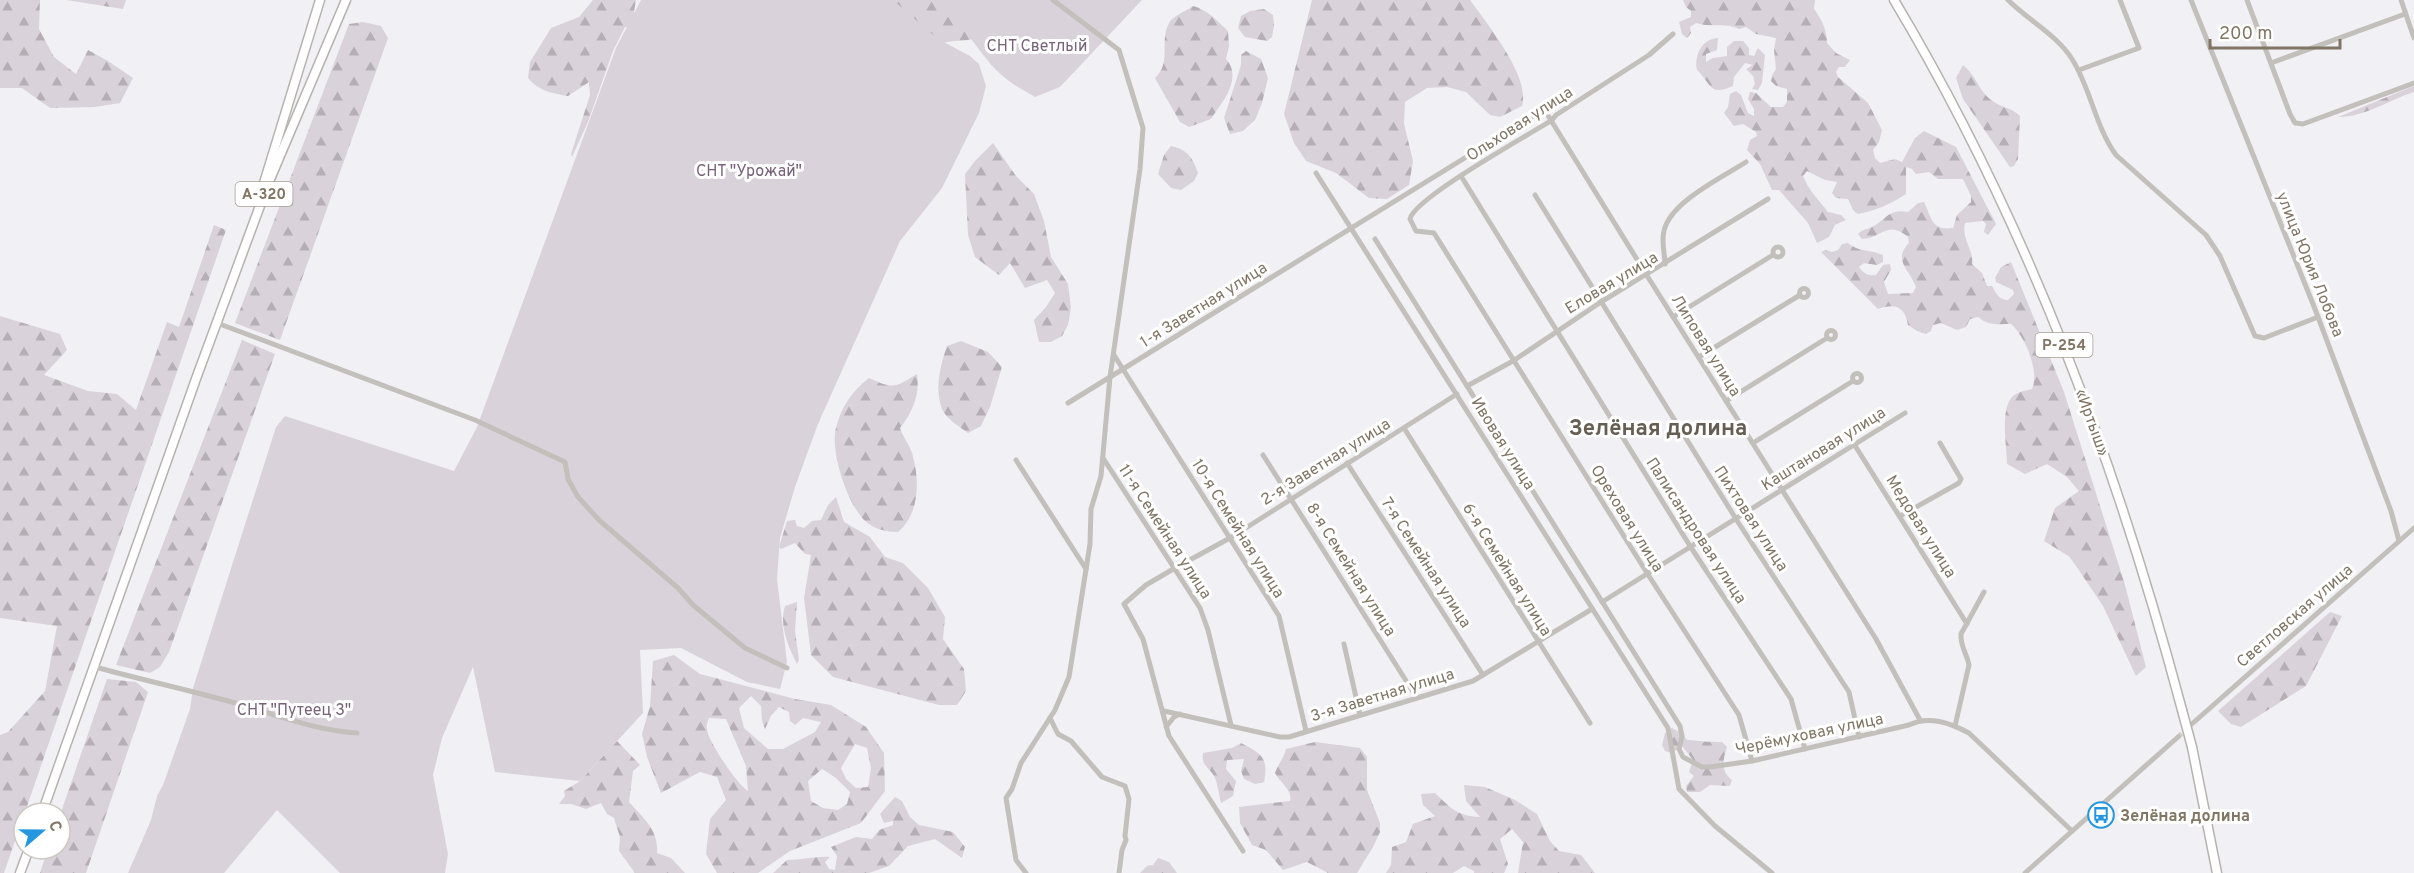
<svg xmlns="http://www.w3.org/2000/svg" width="2414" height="873" viewBox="0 0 2414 873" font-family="Overpass,sans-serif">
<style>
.forest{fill:url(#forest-firs);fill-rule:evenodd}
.green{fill:#d9d2db}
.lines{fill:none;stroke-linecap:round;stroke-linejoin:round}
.minor-tunnel{stroke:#cfcbc9;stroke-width:5;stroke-dasharray:5 2.5;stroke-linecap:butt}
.highway-casing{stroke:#b6b2ae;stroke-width:11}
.minor{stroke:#c3bfba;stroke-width:5}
.highway{stroke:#fff;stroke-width:8}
.highway-bridge-casing{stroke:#b6b2ae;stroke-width:11;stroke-linecap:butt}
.highway-bridge{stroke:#fff;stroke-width:8}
.labels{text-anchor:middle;stroke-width:6;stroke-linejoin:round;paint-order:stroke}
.shield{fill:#fff;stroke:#a79e92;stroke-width:1.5}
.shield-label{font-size:15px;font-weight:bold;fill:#817564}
.park-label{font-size:16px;fill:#776278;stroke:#fff}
.street-label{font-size:16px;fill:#817564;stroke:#fff}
.poi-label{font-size:16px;font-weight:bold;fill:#817564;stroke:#fff;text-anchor:start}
.district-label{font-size:22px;font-weight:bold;fill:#665e52;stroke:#fff}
</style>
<defs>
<pattern id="forest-firs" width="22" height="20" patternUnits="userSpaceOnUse" patternTransform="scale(1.5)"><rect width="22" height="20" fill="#d9d2db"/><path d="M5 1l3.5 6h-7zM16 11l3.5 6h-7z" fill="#b5afb5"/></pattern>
</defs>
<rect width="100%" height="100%" fill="#f1f0f4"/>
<g class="forest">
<path d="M0,0h40l-1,29 15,28 22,17 12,-24 20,11 25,17 -13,25 -25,4 -45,1 -28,-20h-22z"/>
<path d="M66,0h60l-3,9z"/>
<path d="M593,0h43l-2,12 5,7 -4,10 -10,-2 -12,24 -25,71 -16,35 -1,-3 19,-59 -1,-13 -21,14c-17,-3 -29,-5 -40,-18l2,-16 21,-34 28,-11z"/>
<path d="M885,0h70l22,38c-13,4 -26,1 -40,7z"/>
<path d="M1312,0h158c17,24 61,77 52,106l-22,11 -10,-2 -24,-23 -19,-5 -20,1 -22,14 -1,22 9,37 -4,24 -22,14 -18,-1 -33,-25 -30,-12 -12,-18 -10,-29z"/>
<path d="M1683,0h132l-1,9c8,11 13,21 13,34l9,10 14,7 -5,7h-6l-3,5 2,5 30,26 14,27 -3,12 -6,8 2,8 5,5 15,-4 7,3 13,-24 9,-7 32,16 40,77 -8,11 -4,-3 2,-8 -3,-3 -18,2c-4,16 9,26 7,41l10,9 5,13h5c4,7 7,14 16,14l6,-6 -1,-4 -17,-8 -1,-4 6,-11 10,-5 53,130 61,193 21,82 -10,9 -33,-70 -33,-49 -26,-16 11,-33 24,-17 -12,-14 -20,-13 -22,10 -18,-10c0,-18 -8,-57 7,-69 5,-3 13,-5 18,-6 8,-17 -7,-53 -21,-65 -13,0 -23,2 -33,-7l-8,2 -4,8 -9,3 -16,-7 -8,2 -2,6 -5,3 -9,-3 -9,-6c-3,-19 -13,-22 -30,-16l-57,-57 5,-2 6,2 6,-2 4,-6 6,-1c12,10 22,6 35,12v7l-6,3 -13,-2 -5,4c5,7 9,9 17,8l7,-10 7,-1 1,6 -7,12 4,12 25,-1 3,-6c-6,-17 -24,-27 -7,-44l-1,-6c-21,-18 -27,2 -46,2l-4,-5c6,-6 13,-5 19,-10 12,-9 15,-15 31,-12l10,-9 6,-1c8,16 7,29 29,26l4,-13 14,-13v-6l-8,-17h-25l-9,-7 -13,2 -4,-5 -6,-2v27c-17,11 -29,16 -48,20l-5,-4 -5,-11 -12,-1 -4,-5 5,-11 -12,-2 -18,-9 -4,5c6,15 16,24 25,36l13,3 5,5 -11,5 -6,12 -12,6 -9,-20 -29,-33h-7l-12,-26 -13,-14 3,-10 7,-4 -1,-4 -13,-8 -9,2 -10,-13 4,-6 2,-13 6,-3 5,4 7,18 6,3v-7l-6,-10 2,-7 6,1 15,14h12l4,-5v-13l-11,-3 -5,-5 1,-6 4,-6 -2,-19 2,-12 -20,-4 -10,-7 -7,2c-15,-7 -28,-1 -43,-6l-6,4 1,6 -4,5 -5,-4 -3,-12 12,-5v-6l-5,-4z"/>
<path d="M1193,6c15,4 24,15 35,25l1,15 -3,13c17,19 -3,42 -15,60l-22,8 -9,-5 -25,-44c17,-15 4,-37 14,-55 4,-7 17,-12 24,-17z"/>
<path d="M1264,9l9,6 1,11 -2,11 -5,4 -22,-4 -7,-9 3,-12 9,-5z"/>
<path d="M363,22l18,4 7,12 -108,302 -45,-17 114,-299z"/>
<path d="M1718,38l-1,12 -11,4v8l7,-4 14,-2v-9l7,-6h9l6,7v7l5,1 4,-8 7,7 -3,28 -4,7 -6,-1 3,-5 -2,-8 -7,-7 7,-4 -8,-2 -11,14 -1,9c-24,11 -22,-3 -36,-16 -3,-15 5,-31 21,-32z"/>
<path d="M1246,51l15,8 7,19 -6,25 -7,17 -12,11 -13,3 -6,-16 17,-53v-10z"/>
<path d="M1963,65c13,10 15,25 28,35 10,8 20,7 29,16l-2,43 -4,7 -4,1 -47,-68 -7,-21z"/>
<path d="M2414,86v6c-25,8 -49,25 -76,25z"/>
<path d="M993,143l23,33 18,18 10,27 7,36 17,27 3,24 -3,17 -6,11 -11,6h-12l-5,-22 12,-13 9,-14 -8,-13 -22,8 -15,-25 -11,12 -24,-18 -7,-22 -3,-61 10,-13z"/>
<path d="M1171,146c17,4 21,11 27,27l-4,8 -13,9 -10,-2 -13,-14 6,-19z"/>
<path d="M214,225l12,5 -222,643h-4v-138l8,-3 37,-41 12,-65 -57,-8v-302l60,18 7,16 -23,25 44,16 29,3 19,16 31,-88 12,5z"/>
<path d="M242,340l33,14 -106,298 -9,15 -10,6 -34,-8z"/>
<path d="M961,341l27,11 14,15 -12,40 -9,19 -13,7c-8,-6 -20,-13 -25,-22 -9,-20 -3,-45 4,-65z"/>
<path d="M917,374c3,21 -4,37 -17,54 3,9 9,16 12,25 8,27 8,60 -14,79 -12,0 -25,-3 -34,-12 -17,-18 -34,-68 -28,-92 5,-21 16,-37 33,-50 26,12 26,9 48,-4z"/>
<path d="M836,497l8,25 26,15 15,20 18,6 25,25 17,29 -2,22 21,30 2,22 -9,14h-18l-106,-28 -22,-22 -7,-57 7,-43 -6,-1 -10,-11 -14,6 -2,-2 8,-26 8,-1 2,6 7,2 8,-7 9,-1 7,-15z"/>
<path d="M797,602l-2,29 4,29 -2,4c-9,-18 -18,-39 -12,-58z"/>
<path d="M2330,612l12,4 -36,70 -65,41 -10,-3 -13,-13z"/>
<path d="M674,655l26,19 95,25 36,6 35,22 18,26 1,38 -24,32 -71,28 -32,22h-41l-11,-19 4,-35 16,-19 -9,-23 -17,-5 -39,21 -14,-36 -5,-23 8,-28 3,-45zM751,696l10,10 1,15 3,8 6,-13 8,-9 10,5 1,9 5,4 8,-7 18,4 -6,10 -32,17h-15l-24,-21 -5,-20zM709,718l17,1 20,47 2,25c-11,-7 -34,-42 -39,-55 -3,-6 -3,-12 0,-18zM855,744l12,4 4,20 -3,19 -12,1 -10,-9 -5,-11zM822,769l14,9 14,14 -3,12 -9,6 -15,-2 -12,-7 -3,-20z"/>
<path d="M107,679l29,3 12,10 -62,181h-46l8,-24h12v-34z"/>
<path d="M1672,728l11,6 4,6c12,1 22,2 35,2l5,5c-4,12 -7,24 5,33l-2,6 -20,-1 -10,7h-13l-1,-6 8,-10 -5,-4 4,-12 -11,-14 -10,7 -7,-2 -3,-6 3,-12z"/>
<path d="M617,741l23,24 -7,6 -4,31c14,16 30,28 28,51l14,5 14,15h-50l-16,-22 1,-14 -6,-19 -7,-4 -6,-11 -15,6 -15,-5h-12l6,-8 -1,-5 16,-10z"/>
<path d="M1315,742l45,6 7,9v33l13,33v9l-7,15 -16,26h-29l-21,-11 -24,8 -17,-20 -14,-5 -12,-22 -1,-16 51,-6c3,-11 -10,-18 -15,-28 3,-9 9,-15 11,-24z"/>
<path d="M1241,743c20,10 28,15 23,39l-9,2 -11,-5 -3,-8 3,-12 -17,1 -1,9 10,12 -3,15 -12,7c-2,-8 -3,-17 -6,-25 -5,-11 -14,-11 -12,-25l29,-5z"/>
<path d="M1464,785l21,2 30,13 22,14 13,27 9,10 22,4 14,18h-77l5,-31 -11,-13 -12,10 8,25 -4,9h-30v-2l-10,-5 -11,7h-67l5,-8 1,-18 14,-5 7,-18 22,-8 -12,-11 -2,-11 14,-1c16,15 22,23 45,24l-14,-16z"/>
<path d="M895,797l7,4 8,16 9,8 34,7 12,15 -3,11 -27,-19 -27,7 -19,20 -20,7h-96l14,-13c15,0 29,-4 43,-3l-5,5 4,7 6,1 2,-14 -6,-9 25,-10 16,2 7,-9 14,-5v-4l-9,2 -4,-9z"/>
<path d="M1158,858l11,4 8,11h-37l7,-7 6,-1z"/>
</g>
<g class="green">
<path d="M641,0h252l45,39 32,17 9,8 7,22 -7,27 -37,75 -42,53 -82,183 -23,63 -15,51 -3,41 10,83 -7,27 -33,-7 -66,-34 -41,2 3,63 -63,68 -85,-9 -22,-105 -31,71 -9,37 15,79 -3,19h-105l-63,-63 -53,63h-96l23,-53 6,-24 6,-11 27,-76 3,-21 83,-261 9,-11 169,55 23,-44 139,-379z"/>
<path d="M943,0h199l-82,87 -25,10c-10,-6 -22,-12 -31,-20 -23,-19 -41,-53 -61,-77z"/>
</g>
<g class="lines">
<path class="minor-tunnel" d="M2178,737l15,-14"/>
<g class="highway-casing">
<g id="highway">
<path d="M1894,0c133,222 222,462 288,710"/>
<path d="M264,183l56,-183"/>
<path d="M2192,747l25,126"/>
<path d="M42,813l155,-437 71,-192 78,-184"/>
<path d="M20,873l9,-24"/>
</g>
</g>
<g class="minor">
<path d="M2008,0c20,20 49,35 64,59 19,30 23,67 44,96l90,80 14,21 35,80 9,2 54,-21"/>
<path d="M2191,0l124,309 76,202 8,30"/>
<path d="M2247,0l43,114 5,9 8,1 111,-41"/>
<path d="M2401,0l13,38"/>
<path d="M1673,34l-24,21 -93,60 -4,5c-23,15 -138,78 -142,99l6,12 18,2 213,340 92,142 13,46"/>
<path d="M2271,63l134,-49"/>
<path d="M2079,70l60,-22 -19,-48"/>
<path d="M1316,173l352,555 11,61 36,37 57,47"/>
<path d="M1461,176l229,370 101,153 14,50"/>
<path d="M1535,195l201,324 113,173 10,45"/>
<path d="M1375,239l305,487 2,10 -3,13 4,8 19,10h8l42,-6 157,-36c20,-10 41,-2 60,8l103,98"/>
<circle cx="1778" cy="252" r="5"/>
<path d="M1665,264c0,-10 -4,-22 -1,-33 6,-29 59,-54 82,-69"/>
<circle cx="1804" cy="293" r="4.5"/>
<path d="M1673,317l100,-62"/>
<path d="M217,323l258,97 90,42 3,17 10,18 22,24 78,67 15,17 52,43 42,20"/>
<circle cx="1831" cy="335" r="4.5"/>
<path d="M1114,355l165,261 27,115"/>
<path d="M1699,357l101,-62"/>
<circle cx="1857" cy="378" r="4.5"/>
<path d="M1467,386l46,-25 88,-59 167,-103"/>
<path d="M1726,401l101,-63"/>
<path d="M1068,403l476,-294 102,165 230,365 44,81"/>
<path d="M1404,428l186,295"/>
<path d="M1753,443l100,-62"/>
<path d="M1854,444l113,180"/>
<path d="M1263,455l154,243"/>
<path d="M1103,458l97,150 8,22 23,95"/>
<path d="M1016,460l70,109"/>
<path d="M1347,463l136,212"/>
<path d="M1900,516l59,-33 2,-4 -21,-36"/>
<path d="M1602,602l303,-189"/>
<path d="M1344,644l16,71"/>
<path d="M95,667c44,12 89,22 133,34 44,12 84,29 129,32"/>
<path d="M1164,711l116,26h9l184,-56 119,-72"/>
<path d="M1050,718l8,16 13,7 31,36 23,9 4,13 -4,37 1,4 -4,10 -3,23"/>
<path d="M2193,723l221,-195"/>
<path d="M1955,726l14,-61c-2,-11 -9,-19 -8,-31l23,-42"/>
<path d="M1166,727l8,-10 6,-3"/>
<path d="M1243,851l-74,-115 -26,-97 -19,-35 22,-19 29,-17 55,-30 227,-144"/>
<path d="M1026,873l-10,-13 -10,-62 6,-9 9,-26 34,-53 14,-33 21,-133 1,-35 10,-33 9,-99 30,-208 3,-41 -24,-78 -66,-50"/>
<path d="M2025,873l153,-136"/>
</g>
<use href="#highway" class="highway"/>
<g class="highway-bridge-casing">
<path id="highway-bridge" d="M2182,710l10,37"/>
</g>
<use href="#highway-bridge" class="highway-bridge"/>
</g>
<defs>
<g id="bus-ring" transform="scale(1.35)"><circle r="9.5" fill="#fff" stroke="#2697df" stroke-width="1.5"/><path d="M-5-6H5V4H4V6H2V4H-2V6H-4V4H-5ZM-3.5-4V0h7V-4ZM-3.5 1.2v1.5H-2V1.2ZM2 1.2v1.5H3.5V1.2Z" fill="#2697df"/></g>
</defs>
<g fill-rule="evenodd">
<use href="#bus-ring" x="2101" y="815"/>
</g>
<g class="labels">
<g class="shield">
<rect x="235.5" y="182" width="57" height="24" rx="4.5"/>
<rect x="2035.5" y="333" width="57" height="24" rx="4.5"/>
</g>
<g class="shield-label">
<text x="264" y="199">А-320</text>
<text x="2064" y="350">Р-254</text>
</g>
<g class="park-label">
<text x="1037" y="51">СНТ Светлый</text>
<text x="749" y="176">СНТ "Урожай"</text>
<text x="294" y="715">СНТ "Путеец 3"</text>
</g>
<g class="street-label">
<text transform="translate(1519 123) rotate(-33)" y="6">Ольховая улица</text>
<text transform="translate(2311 264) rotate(68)" y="6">улица Юрия Лобова</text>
<text transform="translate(1611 282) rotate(-31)" y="6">Еловая улица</text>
<text transform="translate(1203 304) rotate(-32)" y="6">1-я Заветная улица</text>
<text transform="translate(1707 345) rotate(58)" y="6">Липовая улица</text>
<text transform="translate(2093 422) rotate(70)" y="6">«Иртыш»</text>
<text transform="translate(1504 443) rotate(58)" y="6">Ивовая улица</text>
<text transform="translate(1823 448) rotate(-32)" y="6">Каштановая улица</text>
<text transform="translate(1325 461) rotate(-32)" y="6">2-я Заветная улица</text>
<text transform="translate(1628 518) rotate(58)" y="6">Ореховая улица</text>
<text transform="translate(1752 518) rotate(57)" y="6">Пихтовая улица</text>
<text transform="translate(1922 526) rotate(58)" y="6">Медовая улица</text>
<text transform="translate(1239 528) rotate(58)" y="6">10-я Семейная улица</text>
<text transform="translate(1697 530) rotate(57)" y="6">Палисандровая улица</text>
<text transform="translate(1166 531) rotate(57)" y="6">11-я Семейная улица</text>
<text transform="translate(1427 562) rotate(57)" y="6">7-я Семейная улица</text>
<text transform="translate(1352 569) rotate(58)" y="6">8-я Семейная улица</text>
<text transform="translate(1508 569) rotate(58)" y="6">6-я Семейная улица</text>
<text transform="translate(2294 615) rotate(-41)" y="6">Светловская улица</text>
<text transform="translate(1382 694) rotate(-17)" y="6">3-я Заветная улица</text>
<text transform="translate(1809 733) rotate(-12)" y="6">Черёмуховая улица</text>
</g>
<g class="poi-label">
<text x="2120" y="821">Зелёная долина</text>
</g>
<g class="district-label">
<text x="1658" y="435">Зелёная долина</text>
</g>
</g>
<g transform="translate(42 831) rotate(70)"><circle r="28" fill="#ffffff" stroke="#cdc8c1" stroke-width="1.5"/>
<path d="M0-4.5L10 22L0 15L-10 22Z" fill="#2697df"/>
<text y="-9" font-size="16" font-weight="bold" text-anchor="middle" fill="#817564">С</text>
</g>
<path d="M2210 39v9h130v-9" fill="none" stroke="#817564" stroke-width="3"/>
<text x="2219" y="39" font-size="18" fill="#817564" stroke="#ffffff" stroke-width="4.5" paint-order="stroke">200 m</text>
</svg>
